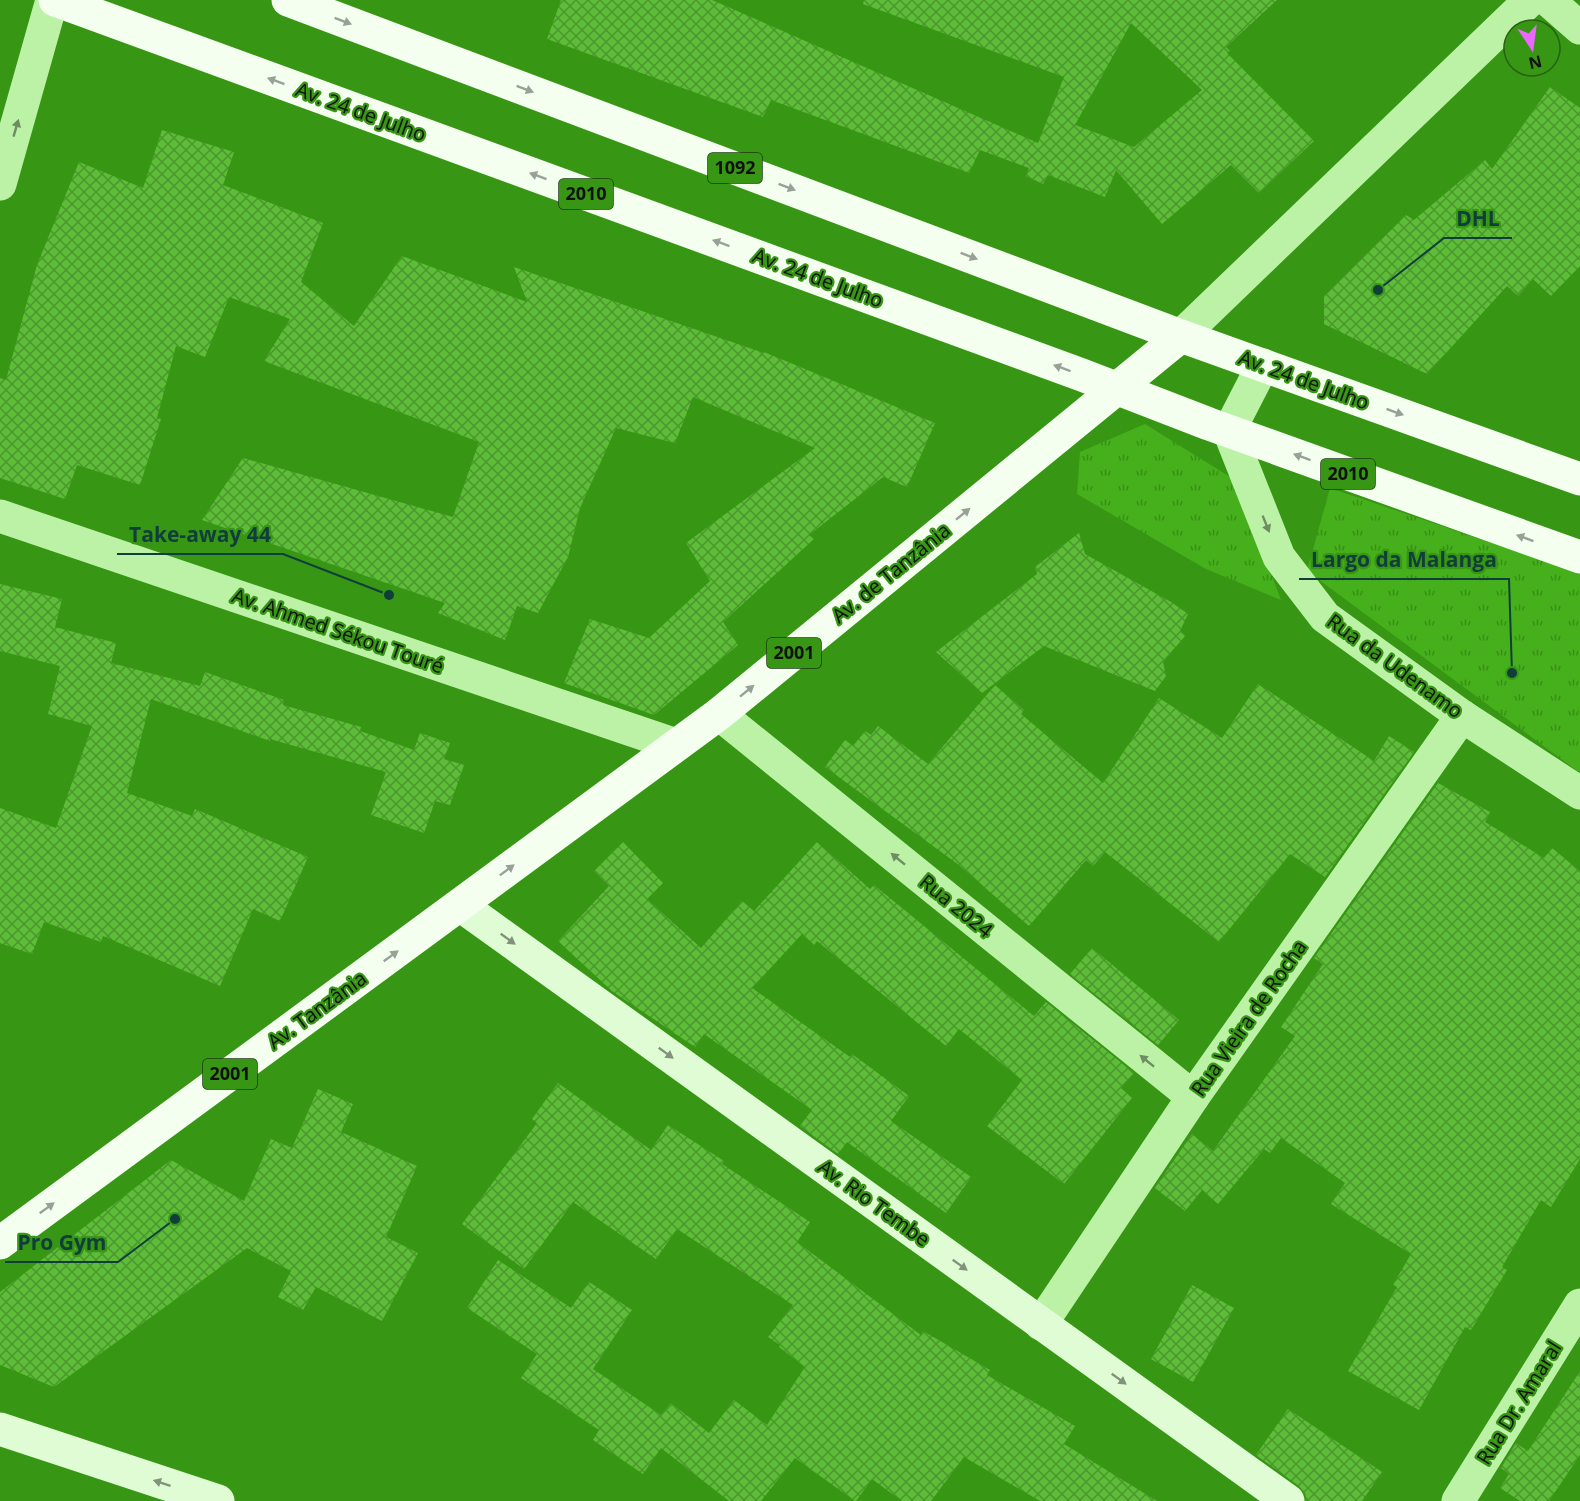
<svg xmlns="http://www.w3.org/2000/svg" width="1580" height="1501" viewBox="0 0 1580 1501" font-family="'Open Sans',sans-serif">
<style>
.grass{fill:url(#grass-tufts)}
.building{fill:url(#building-cross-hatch);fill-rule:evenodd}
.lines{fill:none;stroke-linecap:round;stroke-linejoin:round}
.minor{stroke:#bbf2a5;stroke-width:33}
.secondary{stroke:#dffcd4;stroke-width:33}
.primary{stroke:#f4fff0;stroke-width:33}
.oneway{fill:#99a097}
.oneway2{fill:#6e8d62}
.oneway3{fill:#82927c}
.labels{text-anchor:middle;stroke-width:4.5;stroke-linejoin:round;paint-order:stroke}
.shield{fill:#379614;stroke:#1c3912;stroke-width:1.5}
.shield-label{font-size:18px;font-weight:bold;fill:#111}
.street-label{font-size:20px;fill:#111;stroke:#379614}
.leader{fill:none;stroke:#103e3b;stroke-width:2}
.callout-dot{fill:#103e3b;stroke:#379614;stroke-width:2}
.callout-label{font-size:21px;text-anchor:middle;font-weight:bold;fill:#103e3b;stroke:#379614;stroke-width:4.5;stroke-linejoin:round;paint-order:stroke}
</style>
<defs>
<pattern id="grass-tufts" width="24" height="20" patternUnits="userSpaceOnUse" patternTransform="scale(1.5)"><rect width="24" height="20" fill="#46b01c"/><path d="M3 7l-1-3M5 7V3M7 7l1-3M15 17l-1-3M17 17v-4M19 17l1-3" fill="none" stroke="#398e17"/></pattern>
<pattern id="building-cross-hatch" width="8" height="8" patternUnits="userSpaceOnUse" patternTransform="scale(1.5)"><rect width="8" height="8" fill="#5dbc38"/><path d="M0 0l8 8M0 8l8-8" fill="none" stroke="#4b972e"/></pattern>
</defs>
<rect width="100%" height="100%" fill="#379614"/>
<g class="grass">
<path d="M1145,424l90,56 46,120 -75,-31 -129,-75 3,-42z"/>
<path d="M1330,488l250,85v200l-273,-202z"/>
</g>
<g class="building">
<path d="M561,0h151l326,143 26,-66 -201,-73 1,-4h413l-51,47 4,4 -3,2 87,88 -55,52 -28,-28 -69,59 -46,-54 -11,27 -57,-22 -5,9 -17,-8 3,-8 -49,-18 -11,23 -198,-73 -8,17 -216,-78zM1131,23l71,67 -68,57 -59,-22z"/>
<path d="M1550,87l30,21v158l-29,30 -18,-17 -15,17 -11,-10 -80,88 -103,-50v-28l82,-81 8,5 71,-60 7,9z"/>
<path d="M162,130l72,22 -11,33 100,38 -22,59 53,44 48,-70 125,46 -13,-35 250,86v-1l171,71 -28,64 -24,-10 -74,58 5,4 -91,83 15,23 -84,70 -90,-32 26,-64 59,19 61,-57 -24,-38 129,-95 -122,-51 -18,46 -59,-15 -36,80 -12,49 -30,56 -21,-7 -12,34 -67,-27 7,-10 -243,-83 41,-62 210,59 26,-75 -215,-81 26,-42 -61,-22 -24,60 -29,-11 -19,72 4,1 -21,66 -63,-20 -12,34 -65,-21v-100l6,2 31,-115 42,-103 64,26z"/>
<path d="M1079,533l6,21 86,48 17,12 -8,17 5,5 -22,26 3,14 -11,15 -111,-45 -62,47 -46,-41 101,-78 -2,-7z"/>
<path d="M0,584l62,15 -7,28 61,16 -5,20 89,23 5,-14 79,28 -1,5 78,22 -1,4 54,19 6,-17 30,10 -6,16 20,6 -14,40 -15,-4 -11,32 -53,-18 15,-43 -116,-33v2l-119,-42 -24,94 65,23 3,-7 113,48 -28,64 -27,-12 -33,77 -117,-50 -2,6 -57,-20 -12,32 -32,-11v-135l56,20 36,-102 -44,-12 12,-48 -60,-15z"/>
<path d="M1258,684l116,77 15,-25 25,16 -89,125 -35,-23 -71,88 -114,-90 -12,14 -7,-6 -57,66 -70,-61 -134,-98 20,-27 8,6 12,-15 6,4 7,-9 50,38 67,-79 29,25 -3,4 82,69 56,-85 63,40z"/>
<path d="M1438,783l52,29 -5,10 59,36 8,-10 28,23v288l-29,48 -10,-7 -39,67 5,3 -36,60 -6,-3 -46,83 -71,-39 49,-84 -4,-2 18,-31 -80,-50 14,-21 -64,-45 -11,15 -6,-4 -46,55 -16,-14 -17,21 -30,-23 37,-54 21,17 82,-115 -14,-9 42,-63 -9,-6z"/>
<path d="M623,842l40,41 -16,16 54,49 41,-47 12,10 63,-69 53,47 4,-4 160,131 12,-14 88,71 -13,15 11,10 -68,86 -77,-58 35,-46 -63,-51 -13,17 -129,-105 -3,4 -12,-11 -50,54 98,69 2,-3 57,42 -18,25 80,56 -25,36 -99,-71 -9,12 -38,-28 12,-16 -108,-76 -9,13 -83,-56 -54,-50 51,-55 -15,-15z"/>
<path d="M1092,948l87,72 -21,25 -88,-71z"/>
<path d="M558,1083l93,67 17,-25 56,36 -2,3 88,58 -13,20 124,93 2,-4 67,39 -3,5 88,51 -11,18 93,57h-117l-76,-44 -33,44h-29l-30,-22 -16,22h-1l-60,-43 -34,43h-32l-68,-53 -18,26 -50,-34 6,-10 -78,-52 16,-24 -70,-46 31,-48 73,48 18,-26 43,28 -39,59 68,46 10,-12 38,30 25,-33 33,25 38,-58 -26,-20 1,-2 -12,-8 25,-32 -116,-76 -21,30 -83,-57 -49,67 -62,-45 75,-101 -5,-4z"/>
<path d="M318,1089l35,15 -12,28 76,34 -31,71 32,16 -36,68 -66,-34 -13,23 -25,-13 13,-26 -44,-23 -193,139 -54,-22v-73l171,-132 73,41 27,-62 21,9z"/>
<path d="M1192,1285l42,23 -41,74 -42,-23z"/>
<path d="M1580,1371v84l-31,46h-29l-20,-13 9,-14 -8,-6 15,-25 12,8z"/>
<path d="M1288,1409l94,63 -20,29h-55l-2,-8 -6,-7 -43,-31z"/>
</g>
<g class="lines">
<g class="minor">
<path d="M1548,0l32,28"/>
<path d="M0,184l52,-184"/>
<path d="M1181,336l349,-336"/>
<path d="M1263,365l-34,66 50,126 46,60 137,99 118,77"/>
<path d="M0,516l676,229"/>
<path d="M719,714l474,383"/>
<path d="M1041,1324l152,-227 269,-381"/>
<path d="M1458,1501l122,-196"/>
</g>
<g class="secondary">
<path d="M460,905l828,596"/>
<path d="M0,1429l218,72"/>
</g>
<g class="primary">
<path d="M55,0l1027,375 127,49 371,133"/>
<path d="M288,0l893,336 399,143"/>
<path d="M0,1243l719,-529 462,-378"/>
</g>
</g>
<defs><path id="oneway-solid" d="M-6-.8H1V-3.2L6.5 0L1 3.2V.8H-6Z" transform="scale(1.5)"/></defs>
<g class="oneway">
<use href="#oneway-solid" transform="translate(343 21) rotate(21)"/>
<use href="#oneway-solid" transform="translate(276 81) rotate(-160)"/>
<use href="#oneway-solid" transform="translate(525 89) rotate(21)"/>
<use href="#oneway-solid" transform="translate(538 176) rotate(-160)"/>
<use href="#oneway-solid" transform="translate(787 187) rotate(21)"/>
<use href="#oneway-solid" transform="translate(721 243) rotate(-160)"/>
<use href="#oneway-solid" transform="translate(969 256) rotate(21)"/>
<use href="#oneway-solid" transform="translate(1062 368) rotate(-160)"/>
<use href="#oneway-solid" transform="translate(1395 412) rotate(20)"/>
<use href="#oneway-solid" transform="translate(1302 457) rotate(-160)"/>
<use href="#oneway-solid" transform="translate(963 514) rotate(-39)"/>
<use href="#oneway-solid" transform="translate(1525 538) rotate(-160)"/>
<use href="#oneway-solid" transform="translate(747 691) rotate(-39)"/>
<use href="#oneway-solid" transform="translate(507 870) rotate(-37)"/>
<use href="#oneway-solid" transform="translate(391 956) rotate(-36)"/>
<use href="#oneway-solid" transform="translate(47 1208) rotate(-36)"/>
</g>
<g class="oneway2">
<use href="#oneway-solid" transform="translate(16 128) rotate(-74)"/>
<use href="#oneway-solid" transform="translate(1266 524) rotate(68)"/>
<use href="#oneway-solid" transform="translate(898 859) rotate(-141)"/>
<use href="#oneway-solid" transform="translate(1147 1061) rotate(-141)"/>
</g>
<g class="oneway3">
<use href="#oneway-solid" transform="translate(508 939) rotate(36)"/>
<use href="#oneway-solid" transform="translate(666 1053) rotate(36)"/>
<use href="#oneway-solid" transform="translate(960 1265) rotate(36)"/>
<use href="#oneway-solid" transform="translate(1119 1379) rotate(36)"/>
<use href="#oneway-solid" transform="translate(162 1483) rotate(-162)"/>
</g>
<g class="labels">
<g class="shield">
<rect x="708" y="153" width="54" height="30" rx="4.5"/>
<rect x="559" y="179" width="54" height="30" rx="4.5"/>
<rect x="1321" y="459" width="54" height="30" rx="4.5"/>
<rect x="767" y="638" width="54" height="30" rx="4.5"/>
<rect x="203" y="1059" width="54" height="30" rx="4.5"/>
</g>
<g class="shield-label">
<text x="735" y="174">1092</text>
<text x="586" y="200">2010</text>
<text x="1348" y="480">2010</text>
<text x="794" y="659">2001</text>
<text x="230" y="1080">2001</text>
</g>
<g class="street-label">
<text transform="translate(361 112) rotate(20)" y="7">Av. 24 de Julho</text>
<text transform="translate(818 278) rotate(20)" y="7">Av. 24 de Julho</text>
<text transform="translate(1304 380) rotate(20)" y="7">Av. 24 de Julho</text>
<text transform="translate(891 573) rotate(-39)" y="7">Av. de Tanzânia</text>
<text transform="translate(338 631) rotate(19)" y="7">Av. Ahmed Sékou Touré</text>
<text transform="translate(1395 666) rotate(36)" y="7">Rua da Udenamo</text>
<text transform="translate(956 906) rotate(39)" y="7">Rua 2024</text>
<text transform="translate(317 1010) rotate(-36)" y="7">Av. Tanzânia</text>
<text transform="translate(1249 1018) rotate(-55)" y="7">Rua Vieira de Rocha</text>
<text transform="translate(874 1203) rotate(36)" y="7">Av. Rio Tembe</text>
<text transform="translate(1519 1403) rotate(-58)" y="7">Rua Dr. Amaral</text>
</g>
</g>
<path class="leader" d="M1378 290L1444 238H1512M389 595L283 554H117M1512 673L1509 579H1299M175 1219L118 1262H5"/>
<g class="callout-dot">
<circle cx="1378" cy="290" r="6"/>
<circle cx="389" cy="595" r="6"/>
<circle cx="1512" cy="673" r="6"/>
<circle cx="175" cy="1219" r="6"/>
</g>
<g class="callout-label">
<text x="1478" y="226">DHL</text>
<text x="200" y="542">Take-away 44</text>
<text x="1404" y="567">Largo da Malanga</text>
<text x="62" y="1250">Pro Gym</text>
</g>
<g transform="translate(1532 48) rotate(167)"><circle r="28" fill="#379614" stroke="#286113" stroke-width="1.5"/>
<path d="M0-4.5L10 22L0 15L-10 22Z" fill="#ec66ff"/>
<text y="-9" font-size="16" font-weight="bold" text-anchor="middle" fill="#111111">N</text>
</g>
</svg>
